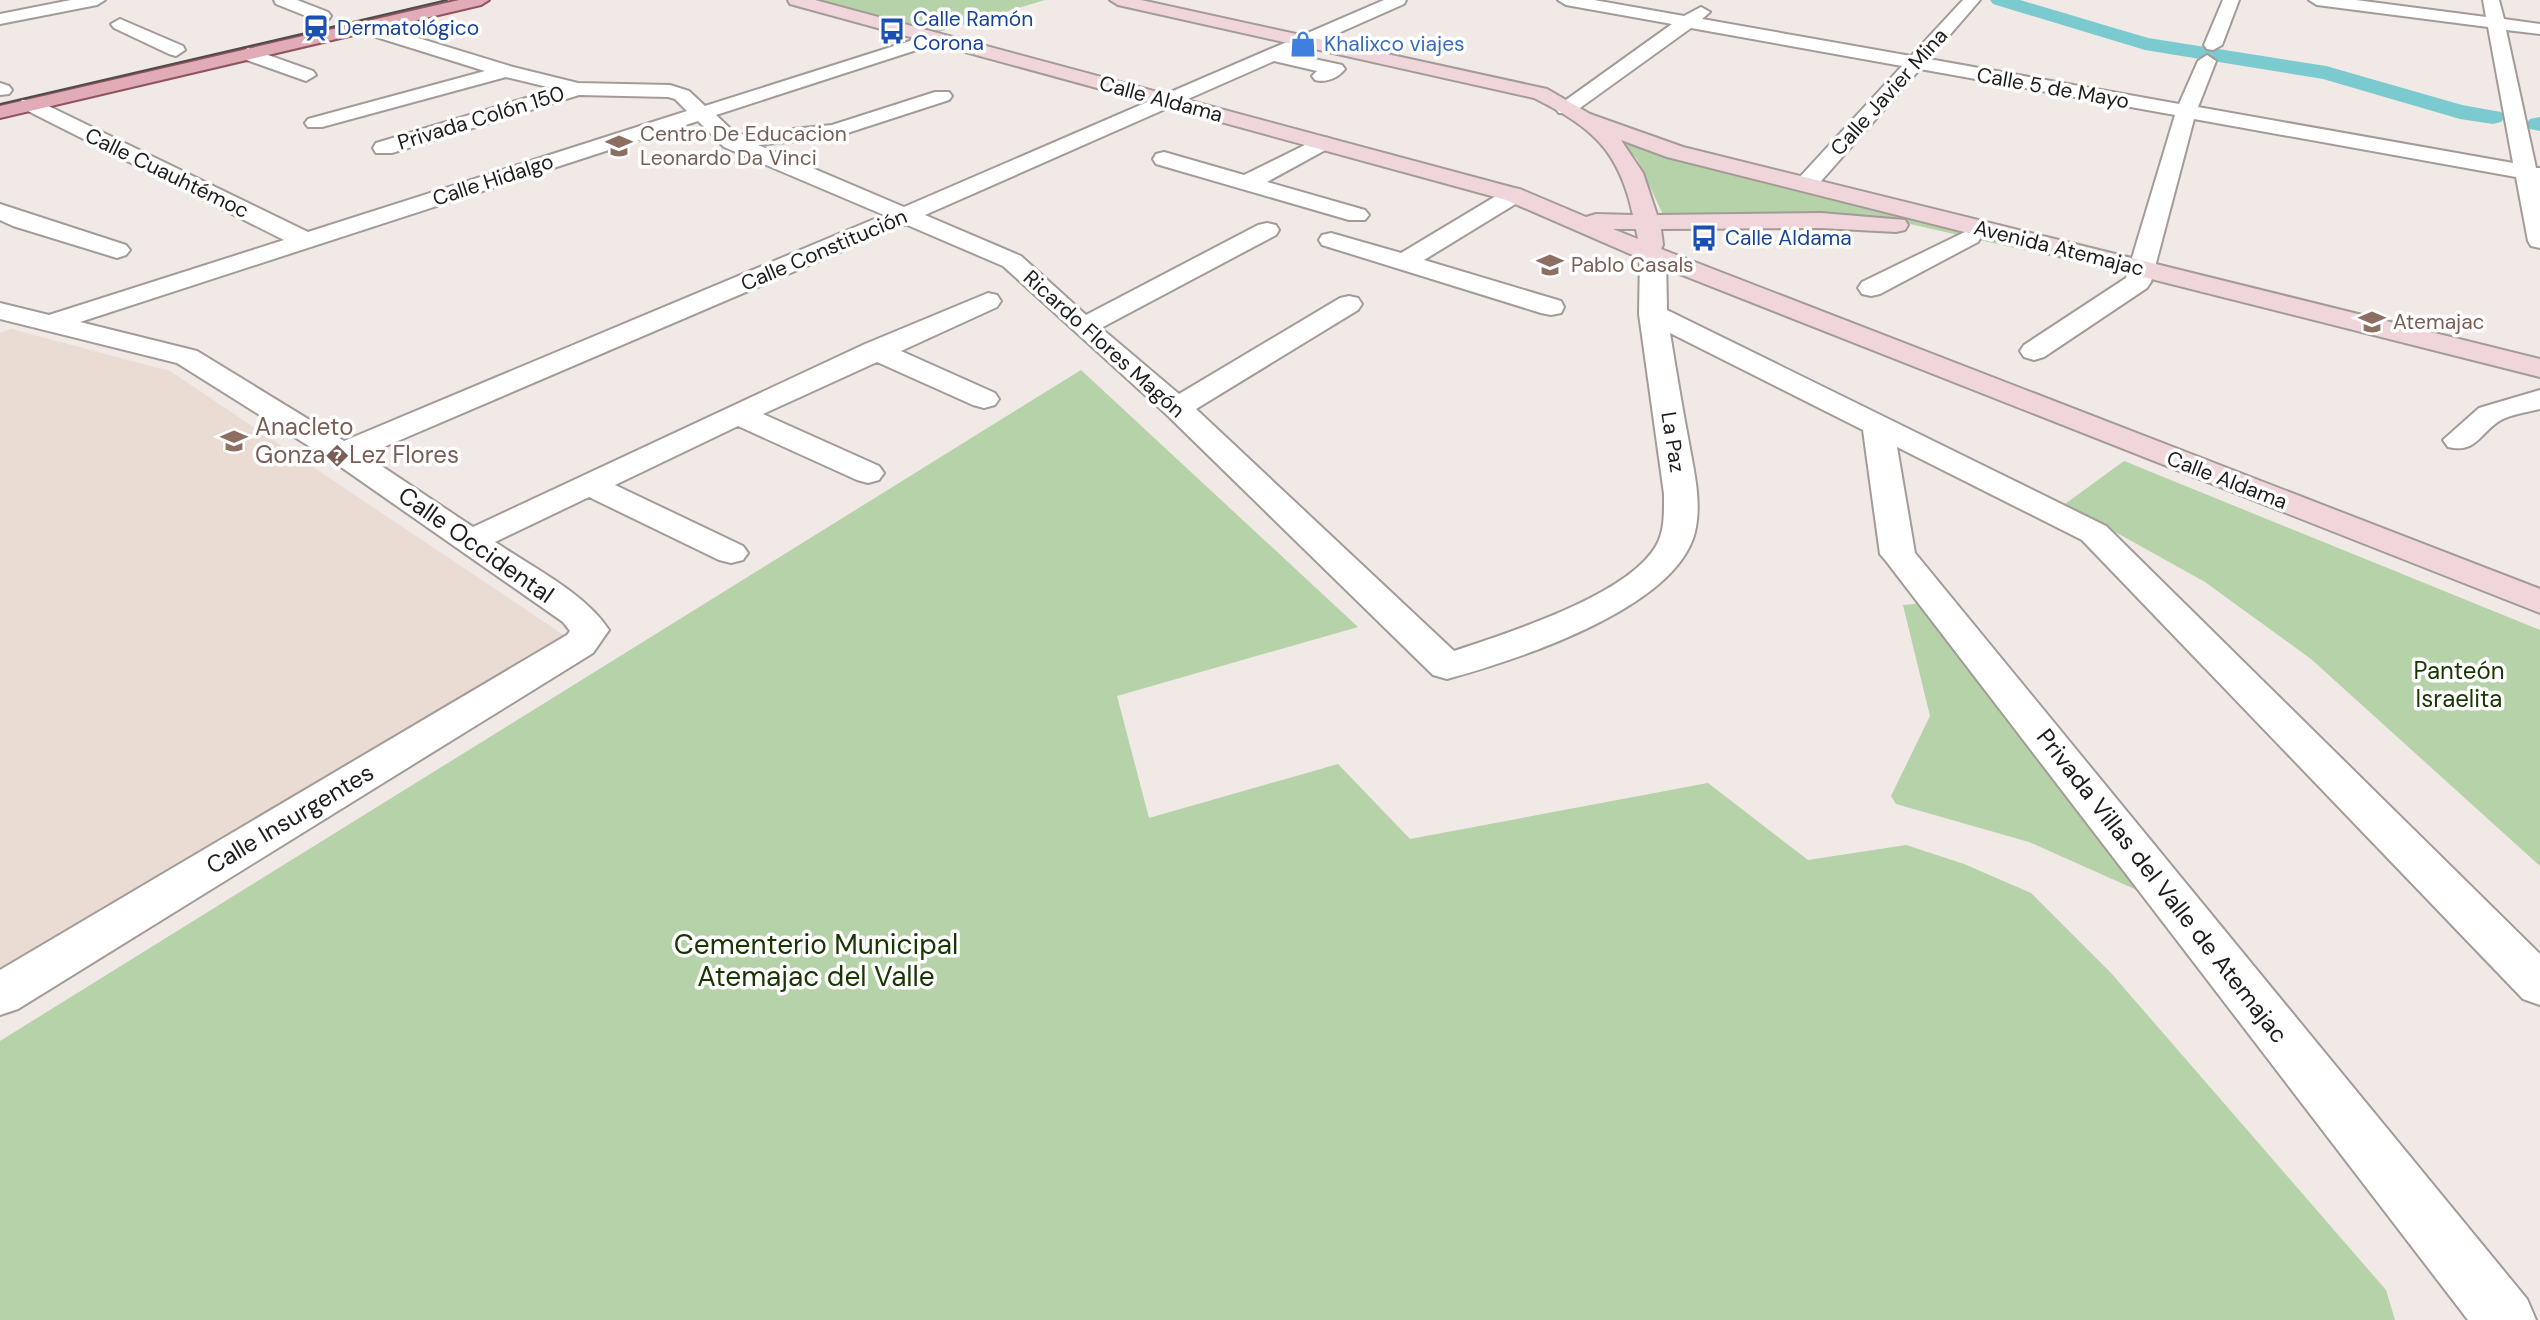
<svg xmlns="http://www.w3.org/2000/svg" width="2540" height="1320" viewBox="0 0 2540 1320" font-family="'DM Sans',sans-serif">
<style>
.built{fill:#eadcd3}
.green{fill:#b5d2a8}
.lines{fill:none;stroke-linecap:round;stroke-linejoin:round}
.canal{fill:#7acacf;fill-rule:evenodd}
.street-casing{stroke:#a29b97;stroke-width:4}
.secondary-casing{stroke:#a29b97;stroke-width:4}
.primary-casing{stroke:#905660;stroke-width:4}
.street{fill:#fff;fill-rule:evenodd}
.secondary{fill:#f0d6da;fill-rule:evenodd}
.primary{fill:#e1acb6;fill-rule:evenodd}
.tram{stroke:#4e4b49;stroke-width:2}
.labels{text-anchor:middle;stroke-width:7;stroke-linejoin:round;paint-order:stroke}
.far-transit-label{font-size:21px;fill:#164399;stroke:#fff;text-anchor:start}
.far-shop-label{font-size:21px;fill:#366cbe;stroke:#fff;text-anchor:start}
.far-street-label{font-size:21px;fill:#1f1d1b;stroke:#fff}
.far-education-label{font-size:21px;fill:#785e54;stroke:#fff;text-anchor:start}
.education-label{font-size:24px;fill:#785e54;stroke:#fff;text-anchor:start}
.street-label{font-size:24px;fill:#1f1d1b;stroke:#fff}
.park-label{font-size:24px;fill:#173601;stroke:#fff}
.near-park-label{font-size:28px;fill:#173601;stroke:#fff}
</style>
<rect width="100%" height="100%" fill="#f0e9e5"/>
<path class="built" d="M11,329l159,42 398,267 -568,339v-644z"/>
<g class="green">
<path d="M816,0h229l-106,32z"/>
<path d="M1611,132l511,135 -12,3 -217,-50 -228,-1 -28,-60z"/>
<path d="M1081,370l277,257 -241,69 32,122 189,-54 72,75 298,-56 100,77 98,-15 58,19 67,29 80,80 275,317 9,30h-2395v-279z"/>
<path d="M2124,461l416,169v236l-229,-207 -106,-77 -140,-78z"/>
<path d="M1927,603l212,288 -110,-49 -133,-38 -5,-8 39,-80 -27,-111z"/>
</g>
<g class="lines">
<g class="canal">
<path d="M1990,0h30l128,38 178,28 136,39 39,7 4,5 -4,5 -8,2 -33,-5 -137,-40 -178,-29 -152,-46z"/>
<path d="M2540,117v14l-10,-2 -4,-5 4,-5z"/>
</g>
<g class="street-casing">
<g id="street">
<path d="M71,0h34l-8,5 -97,19v-10z"/>
<path d="M274,0h23l31,12 3,4 -3,4h-12l-40,-16z"/>
<path d="M1384,0h22l-2,4 -113,50 51,11 3,4c-7,9 -19,14 -30,11l-3,-4 5,-5 -43,-10 -349,154 96,41 65,59 172,-90 9,-2 9,2 3,5 -3,5 -175,93 78,66 161,-96 9,-2 9,2 4,6 -4,6 -162,99 258,242c53,-18 173,-55 202,-105 9,-15 8,-35 8,-52l-25,-180 1,-59 4,-5 9,-3 9,3 4,5 1,55 439,216 434,428v51l-17,-6 -441,-459 -185,-93 18,106 612,746 9,21h-68l-582,-759 -6,-7 -17,-124 -193,-97c6,37 12,73 19,110 5,28 12,56 7,84 -13,80 -180,133 -249,152l-14,-4 -267,-261 -163,-148 -98,-42 -540,231 108,72 392,-183 123,-51 9,2 4,6 -4,6 -96,44 94,42 4,6 -4,6 -11,3 -11,-3 -96,-43 -114,52 116,52 5,7 -5,7 -11,3 -11,-3 -119,-54 -123,59 128,61 5,7 -5,7 -12,3 -12,-3 -130,-63 -94,45c37,25 90,51 114,88l-16,23 -575,356 -18,6v-45l567,-335 3,-4 -7,-9 -232,-162 -154,-97 -177,-44v-16l49,12 235,-75 -262,-132 -3,-4 3,-4h14l272,132 379,-121 -12,-12 -7,-2 -89,-2 -187,58h-16l-3,-5 3,-5 180,-54 -50,-12 -184,50h-14l-3,-4 3,-4 177,-48 -128,-40 -3,-4 3,-4h12l144,44 65,16 92,2 19,6 16,15 227,-72 9,5 -3,4 -222,72 21,20 95,-10 103,-33h14l3,4 -3,4 -114,37 -77,8 146,62zM698,121l26,26 160,68 -540,226 -147,-90 -117,-29z"/>
<path d="M1558,0h36l90,16 17,-9 9,5 -8,7 209,37 52,-56h17l-51,59 250,45 19,-43 9,-6 9,6 -18,46 315,56 -25,-136 -171,-22 -8,-5h47l130,17 -3,-17h16l5,19 36,5v10l-34,-4 30,138h4v80l-9,-2 -3,-5 -12,-64 -322,-58 -43,163 -4,6 -103,69 -10,3 -10,-3 -4,-6 4,-6 102,-67 49,-163 -255,-46 -106,120h-16l-3,-5 3,-5 104,-113 -211,-38 -118,85h-14l-3,-4 3,-4 113,-81 -106,-19z"/>
<path d="M2223,0h16l-17,45 -9,5 -6,-1 -3,-4z"/>
<path d="M120,19l63,27 2,4 -9,6 -7,-2 -55,-26 -3,-4z"/>
<path d="M248,48l65,23 3,4 -10,6 -65,-23 -2,-4z"/>
<path d="M0,83l9,3 3,4 -3,4 -9,1z"/>
<path d="M1321,137l8,1 3,5 -3,5 -62,34 98,28 4,5 -4,5h-16l-193,-56 -3,-5 3,-5 8,-2 80,23z"/>
<path d="M1514,188l8,2 4,5 -4,5 -98,60 137,41 3,6 -3,6 -10,2 -10,-2 -219,-68 -3,-5 3,-5 9,-2 70,20 105,-63z"/>
<path d="M0,204l126,41 4,5 -4,5 -9,3 -104,-32 -13,-6z"/>
<path d="M1969,230l9,2 3,5 -3,5 -98,52 -9,2 -9,-2 -4,-6 4,-6z"/>
<path d="M2540,390v19c-12,3 -28,5 -39,11 -21,12 -24,34 -53,27l-5,-7 36,-32z"/>
</g>
</g>
<g class="secondary-casing">
<path id="secondary" d="M788,0h27l707,190 64,27 10,-3 37,1c-14,-65 -41,-88 -99,-117l-416,-93 -8,-5h31l406,89 43,25 93,33 857,212v18l-873,-220 -46,-17 22,33 14,42 164,-2 84,7 3,5 -3,5 -9,2 -75,-4 -160,1 2,16 -2,4 879,340v24l-896,-353 -138,-60 -716,-196zM1613,229h23l2,10z"/>
</g>
<g class="primary-casing">
<path id="primary" d="M459,0h30l-8,5 -481,113v-12z"/>
</g>
<use href="#street" class="street"/>
<use href="#secondary" class="secondary"/>
<use href="#primary" class="primary"/>
<path class="tram" d="M0,104l447,-104"/>
</g>
<defs>
<g id="station-bare" transform="scale(2.1)"><path d="M-3-6H3Q5-6 5-4V2Q5 4 3 4L4.5 6H3L1.5 4h-3L-3 6H-4.5L-3 4Q-5 4-5 2V-4Q-5-6-3-6ZM-3.5-4v3h7v-3ZM-3.5 1v1.5H-2V1ZM2 1v1.5H3.5V1Z" fill="#1a4fb4" stroke="#fff" stroke-width="2.5" paint-order="stroke"/></g>
<g id="bus-bare" transform="scale(2.1)"><path d="M-5-6H5V4H4V6H2V4H-2V6H-4V4H-5ZM-3.5-4V0h7V-4ZM-3.5 1.2v1.5H-2V1.2ZM2 1.2v1.5H3.5V1.2Z" fill="#1a4fb4" stroke="#fff" stroke-width="2.5" paint-order="stroke"/></g>
<g id="shop-bare" transform="scale(2.1)"><path d="M-5-2.5h2.3a2.7 3.5 0 0 1 5.4 0H5L5.5 6h-11ZM-1.5-2.5h3a1.5 2.3 0 0 0-3 0Z" fill="#3f7fe0" stroke="#fff" stroke-width="2.5" paint-order="stroke"/></g>
<g id="school-bare" transform="scale(2.1)"><path d="M0-5L7-2L0 1L-7-2ZM-4 1L0 2.5L4 1V4Q0 6-4 4Z" fill="#8d6e63" stroke="#fff" stroke-width="2.5" paint-order="stroke"/></g>
</defs>
<g fill-rule="evenodd">
<use href="#station-bare" x="316" y="28"/>
<use href="#bus-bare" x="892" y="31"/>
<use href="#shop-bare" x="1303" y="44"/>
<use href="#school-bare" x="619" y="146"/>
<use href="#bus-bare" x="1704" y="238"/>
<use href="#school-bare" x="1550" y="265"/>
<use href="#school-bare" x="2372" y="322"/>
<use href="#school-bare" x="234" y="441"/>
</g>
<g class="labels">
<g class="far-transit-label">
<text x="913" y="26">Calle Ramón<tspan x="913" dy="24">Corona</tspan></text>
<text x="337" y="35">Dermatológico</text>
<text x="1725" y="245">Calle Aldama</text>
</g>
<g class="far-shop-label">
<text x="1324" y="51">Khalixco viajes</text>
</g>
<g class="far-street-label">
<text transform="translate(2053 88) rotate(10)" y="7">Calle 5 de Mayo</text>
<text transform="translate(1889 92) rotate(-48)" y="7">Calle Javier Mina</text>
<text transform="translate(1161 99) rotate(15)" y="7">Calle Aldama</text>
<text transform="translate(481 118) rotate(-17)" y="7">Privada Colón 150</text>
<text transform="translate(167 173) rotate(26)" y="7">Calle Cuauhtémoc</text>
<text transform="translate(493 180) rotate(-18)" y="7">Calle Hidalgo</text>
<text transform="translate(2059 248) rotate(14)" y="7">Avenida Atemajac</text>
<text transform="translate(824 250) rotate(-23)" y="7">Calle Constitución</text>
<text transform="translate(1104 344) rotate(42)" y="7">Ricardo Flores Magón</text>
<text transform="translate(1673 442) rotate(81)" y="7">La Paz</text>
<text transform="translate(2227 480) rotate(21)" y="7">Calle Aldama</text>
</g>
<g class="far-education-label">
<text x="640" y="141">Centro De Educacion<tspan x="640" dy="24">Leonardo Da Vinci</tspan></text>
<text x="1571" y="272">Pablo Casals</text>
<text x="2393" y="329">Atemajac</text>
</g>
<g class="education-label">
<text x="255" y="435">Anacleto<tspan x="255" dy="28">Gonza�Lez Flores</tspan></text>
</g>
<g class="street-label">
<text transform="translate(476 545) rotate(35)" y="8">Calle Occidental</text>
<text transform="translate(290 819) rotate(-31)" y="8">Calle Insurgentes</text>
<text transform="translate(2162 886) rotate(52)" y="8">Privada Villas del Valle de Atemajac</text>
</g>
<g class="park-label">
<text x="2459" y="679">Panteón<tspan x="2459" dy="28">Israelita</tspan></text>
</g>
<g class="near-park-label">
<text x="816" y="954">Cementerio Municipal<tspan x="816" dy="32">Atemajac del Valle</tspan></text>
</g>
</g>
</svg>
